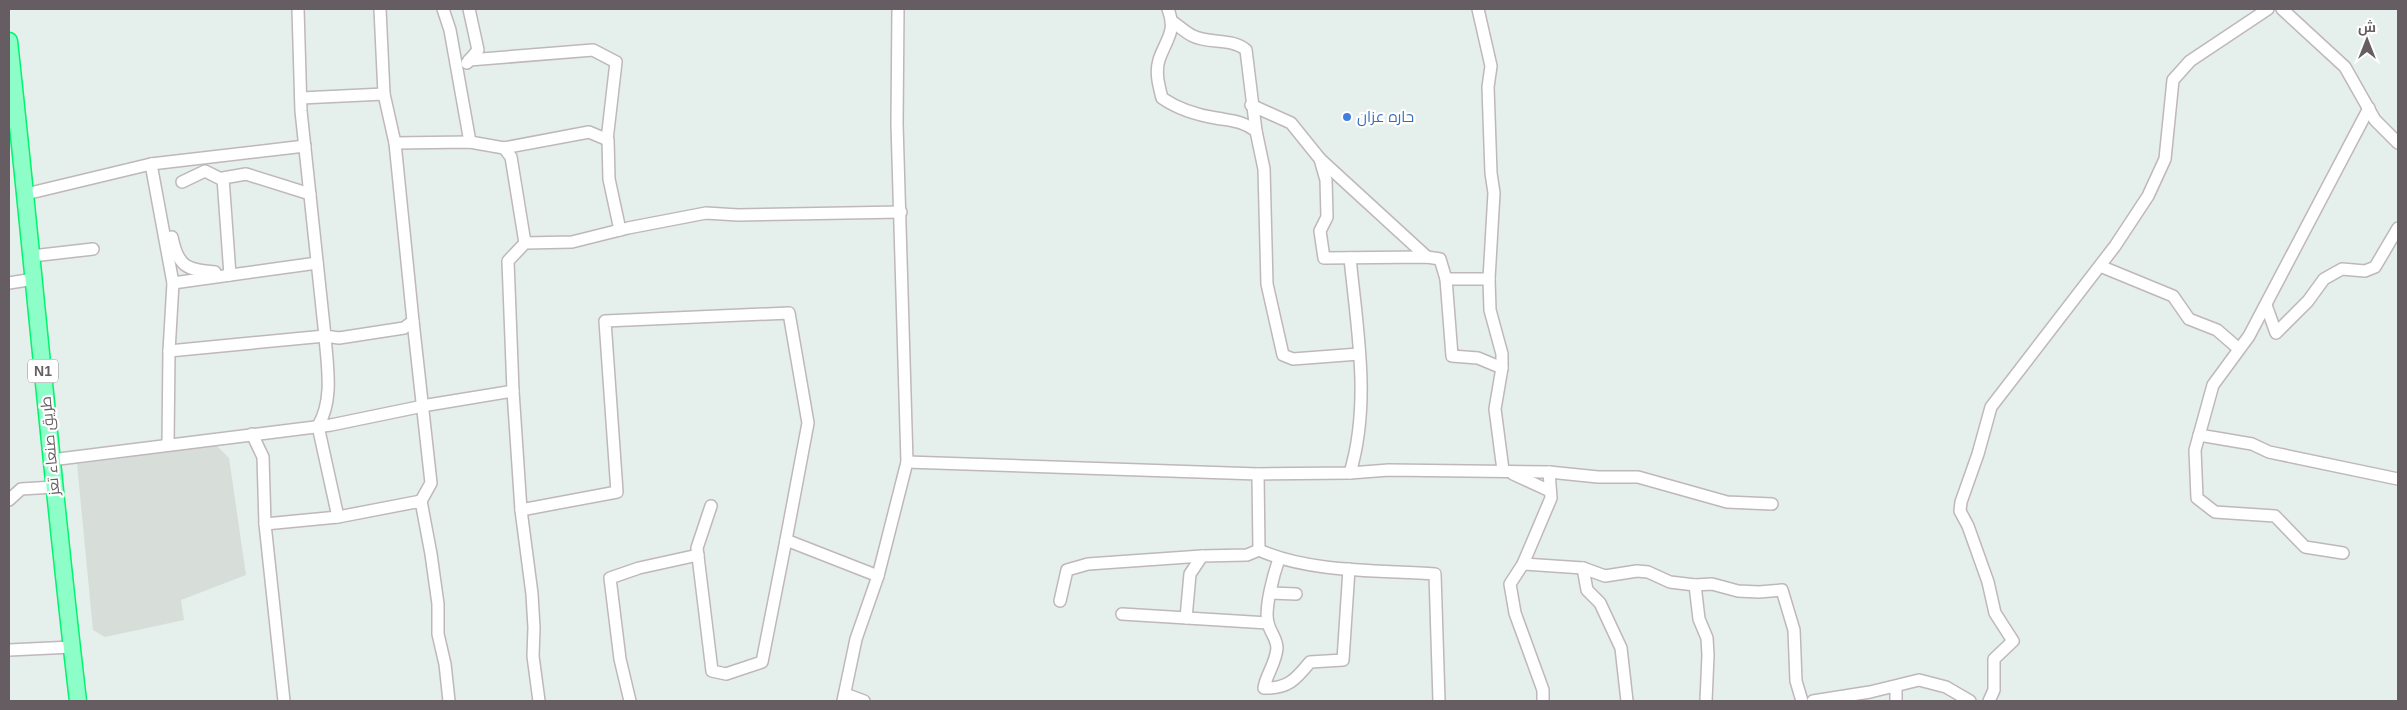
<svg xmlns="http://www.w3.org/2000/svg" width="2407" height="710" viewBox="0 0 2407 710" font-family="Arial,Cairo,sans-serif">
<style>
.industrial{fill:#d7deda}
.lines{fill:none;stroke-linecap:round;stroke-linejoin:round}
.minor-casing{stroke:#bfb7bc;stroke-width:14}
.highway-casing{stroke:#00f46e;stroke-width:19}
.minor{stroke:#fff;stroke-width:11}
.highway{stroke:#8dfec7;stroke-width:16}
.shop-dot{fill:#3f7fe0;stroke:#fff;stroke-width:2}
.labels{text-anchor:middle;stroke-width:4.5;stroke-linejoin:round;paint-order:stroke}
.shield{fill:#fff;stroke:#948e92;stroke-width:1}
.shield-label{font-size:14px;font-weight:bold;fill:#665d63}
.shop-label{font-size:15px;fill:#366cbe;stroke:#fff;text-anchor:start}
.street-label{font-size:15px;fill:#665d63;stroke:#fff}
</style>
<rect width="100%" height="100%" fill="#e5efeb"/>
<path class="industrial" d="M216,445l13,13 17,117 -65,25 3,20 -79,17 -12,-7 -16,-166z"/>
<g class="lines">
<g class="minor-casing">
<g id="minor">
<path d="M298,9l3,102 24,225 14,2 65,-10 9,-7 -18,-178 -11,-49 -4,-85"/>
<path d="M443,9l7,21 20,112"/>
<path d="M1168,9c9,23 -2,30 -9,51 -4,13 0,26 3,38 16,11 35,17 54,20 16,3 27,3 40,13l8,38 3,115 16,71 10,4 66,-5"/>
<path d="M1478,9l13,57 -3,21 3,86 3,20 -5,86 1,31 12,44v14l-7,41 8,61"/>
<path d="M2282,9l63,58 30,53 23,23"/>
<path d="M1173,22c6,4 13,11 20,14 16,8 40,2 53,14l10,81"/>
<path d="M469,60l124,-10 23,12 -9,78"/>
<path d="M467,63l11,-13 -9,-41"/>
<path d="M301,98l83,-4"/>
<path d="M1251,105l40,18 29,36 6,21 1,37 -7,14 4,27 103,-1 13,2 6,20 6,77 26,2 24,10"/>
<path d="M395,143l75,-1 34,6 7,9 14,86"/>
<path d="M504,148l85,-16 19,8 1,39 11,51"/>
<path d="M1320,159l107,98"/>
<path d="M151,164l154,-18"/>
<path d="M182,182l23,-11 18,9"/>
<path d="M26,194l125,-30 22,119"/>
<path d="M172,237c6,30 15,33 43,35"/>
<path d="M32,256l61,-7"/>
<path d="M2100,266l73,30 16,23 28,11 22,19"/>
<path d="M230,275l-7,-97 23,-4 64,20"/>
<path d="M1446,279h43"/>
<path d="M9,283l25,-4"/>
<path d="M2266,305l10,28 32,-32 16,-22 18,-10 23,2 10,-4 23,-39"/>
<path d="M413,321l18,162 -10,18"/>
<path d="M169,351l156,-15c2,29 9,64 -7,90l20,91"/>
<path d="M513,391l-5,-130 17,-18 47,-1 56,-14 78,-15 32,2 163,-3"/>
<path d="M252,434l11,23 2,67 19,177"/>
<path d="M2199,435l53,9 17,8 129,27"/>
<path d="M168,444l1,-93 4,-68 144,-20"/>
<path d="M51,460l280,-35 97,-20 85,-14 8,119 11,84 2,34 -1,28 6,45"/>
<path d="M907,462l351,12 92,-1 39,-3 160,2 49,5h40l89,25 45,2"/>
<path d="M1350,473c21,-70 7,-144 0,-215"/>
<path d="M1258,474l1,76c51,23 120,20 176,24l4,127"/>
<path d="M1513,474l37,17"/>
<path d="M9,500l12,-11 33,-2"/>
<path d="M711,506l-14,42 15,123 14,3 36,-12 24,-122 92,36"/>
<path d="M521,510l96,-18 -12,-171 184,-8 19,110 -22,117"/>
<path d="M265,524l73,-7 83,-16 10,53 7,50v30l7,30 4,37"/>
<path d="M2343,553l-38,-6 -30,-31 -60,-4 -18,-14 -2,-48 18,-65 36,-49 120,-228"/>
<path d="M1279,559c-5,14 -15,50 -11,64 2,9 9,16 9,25 -1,15 -11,27 -13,40 24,1 32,-9 46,-26l33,-2 6,-91"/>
<path d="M1523,564l60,4 22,8 32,-5 11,1 22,10 25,3 17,-1 26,7 21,1 23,-2 12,40 2,51 6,20"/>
<path d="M1583,568l4,22 13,13 21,45 6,53"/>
<path d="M1695,585l4,34 8,19 1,17 -2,46"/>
<path d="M1271,593l25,1"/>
<path d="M1060,601l7,-31 21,-6 114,-8"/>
<path d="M1122,614l146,9"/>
<path d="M1186,618l4,-44 12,-18 45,-1 12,-5"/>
<path d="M9,650l63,-3"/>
<path d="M845,694l19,7"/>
<path d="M630,701l-10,-42 -10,-81 29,-10 59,-13"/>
<path d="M843,701l13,-62 22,-63 29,-114 -10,-338 1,-115"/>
<path d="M1543,701v-11l-28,-77 -5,-29 13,-20 28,-66 -2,-26"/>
<path d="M1813,701l57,-9 49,-12 27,7 24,14"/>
<path d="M1896,701v-14"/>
<path d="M1989,701l5,-11v-31l19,-18 -18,-28 -7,-31 -20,-56 -8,-15 1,-9 17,-48 13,-47 124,-161 33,-50 17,-37 8,-79 17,-19 78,-52"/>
</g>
</g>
<g class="highway-casing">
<path id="highway" d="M9,41c24,220 43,440 69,660"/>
</g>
<use href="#minor" class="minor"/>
<use href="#highway" class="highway"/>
</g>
<circle class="shop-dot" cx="1347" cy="117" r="5"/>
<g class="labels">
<rect class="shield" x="28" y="359.5" width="30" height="23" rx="4"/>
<g class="shield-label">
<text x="43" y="376">N1</text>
</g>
<g class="shop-label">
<text x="1357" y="122">حاره عزان</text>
</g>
<g class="street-label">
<text transform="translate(50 446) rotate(-95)" y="5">طريق صنعاء تعز</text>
</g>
</g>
<rect width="2407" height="710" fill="none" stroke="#665d63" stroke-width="20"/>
<g transform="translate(2367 40)" stroke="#ffffff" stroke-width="4" paint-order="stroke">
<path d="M0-4L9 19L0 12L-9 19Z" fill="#665d63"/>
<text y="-8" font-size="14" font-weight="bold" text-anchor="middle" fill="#665d63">ش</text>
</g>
</svg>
